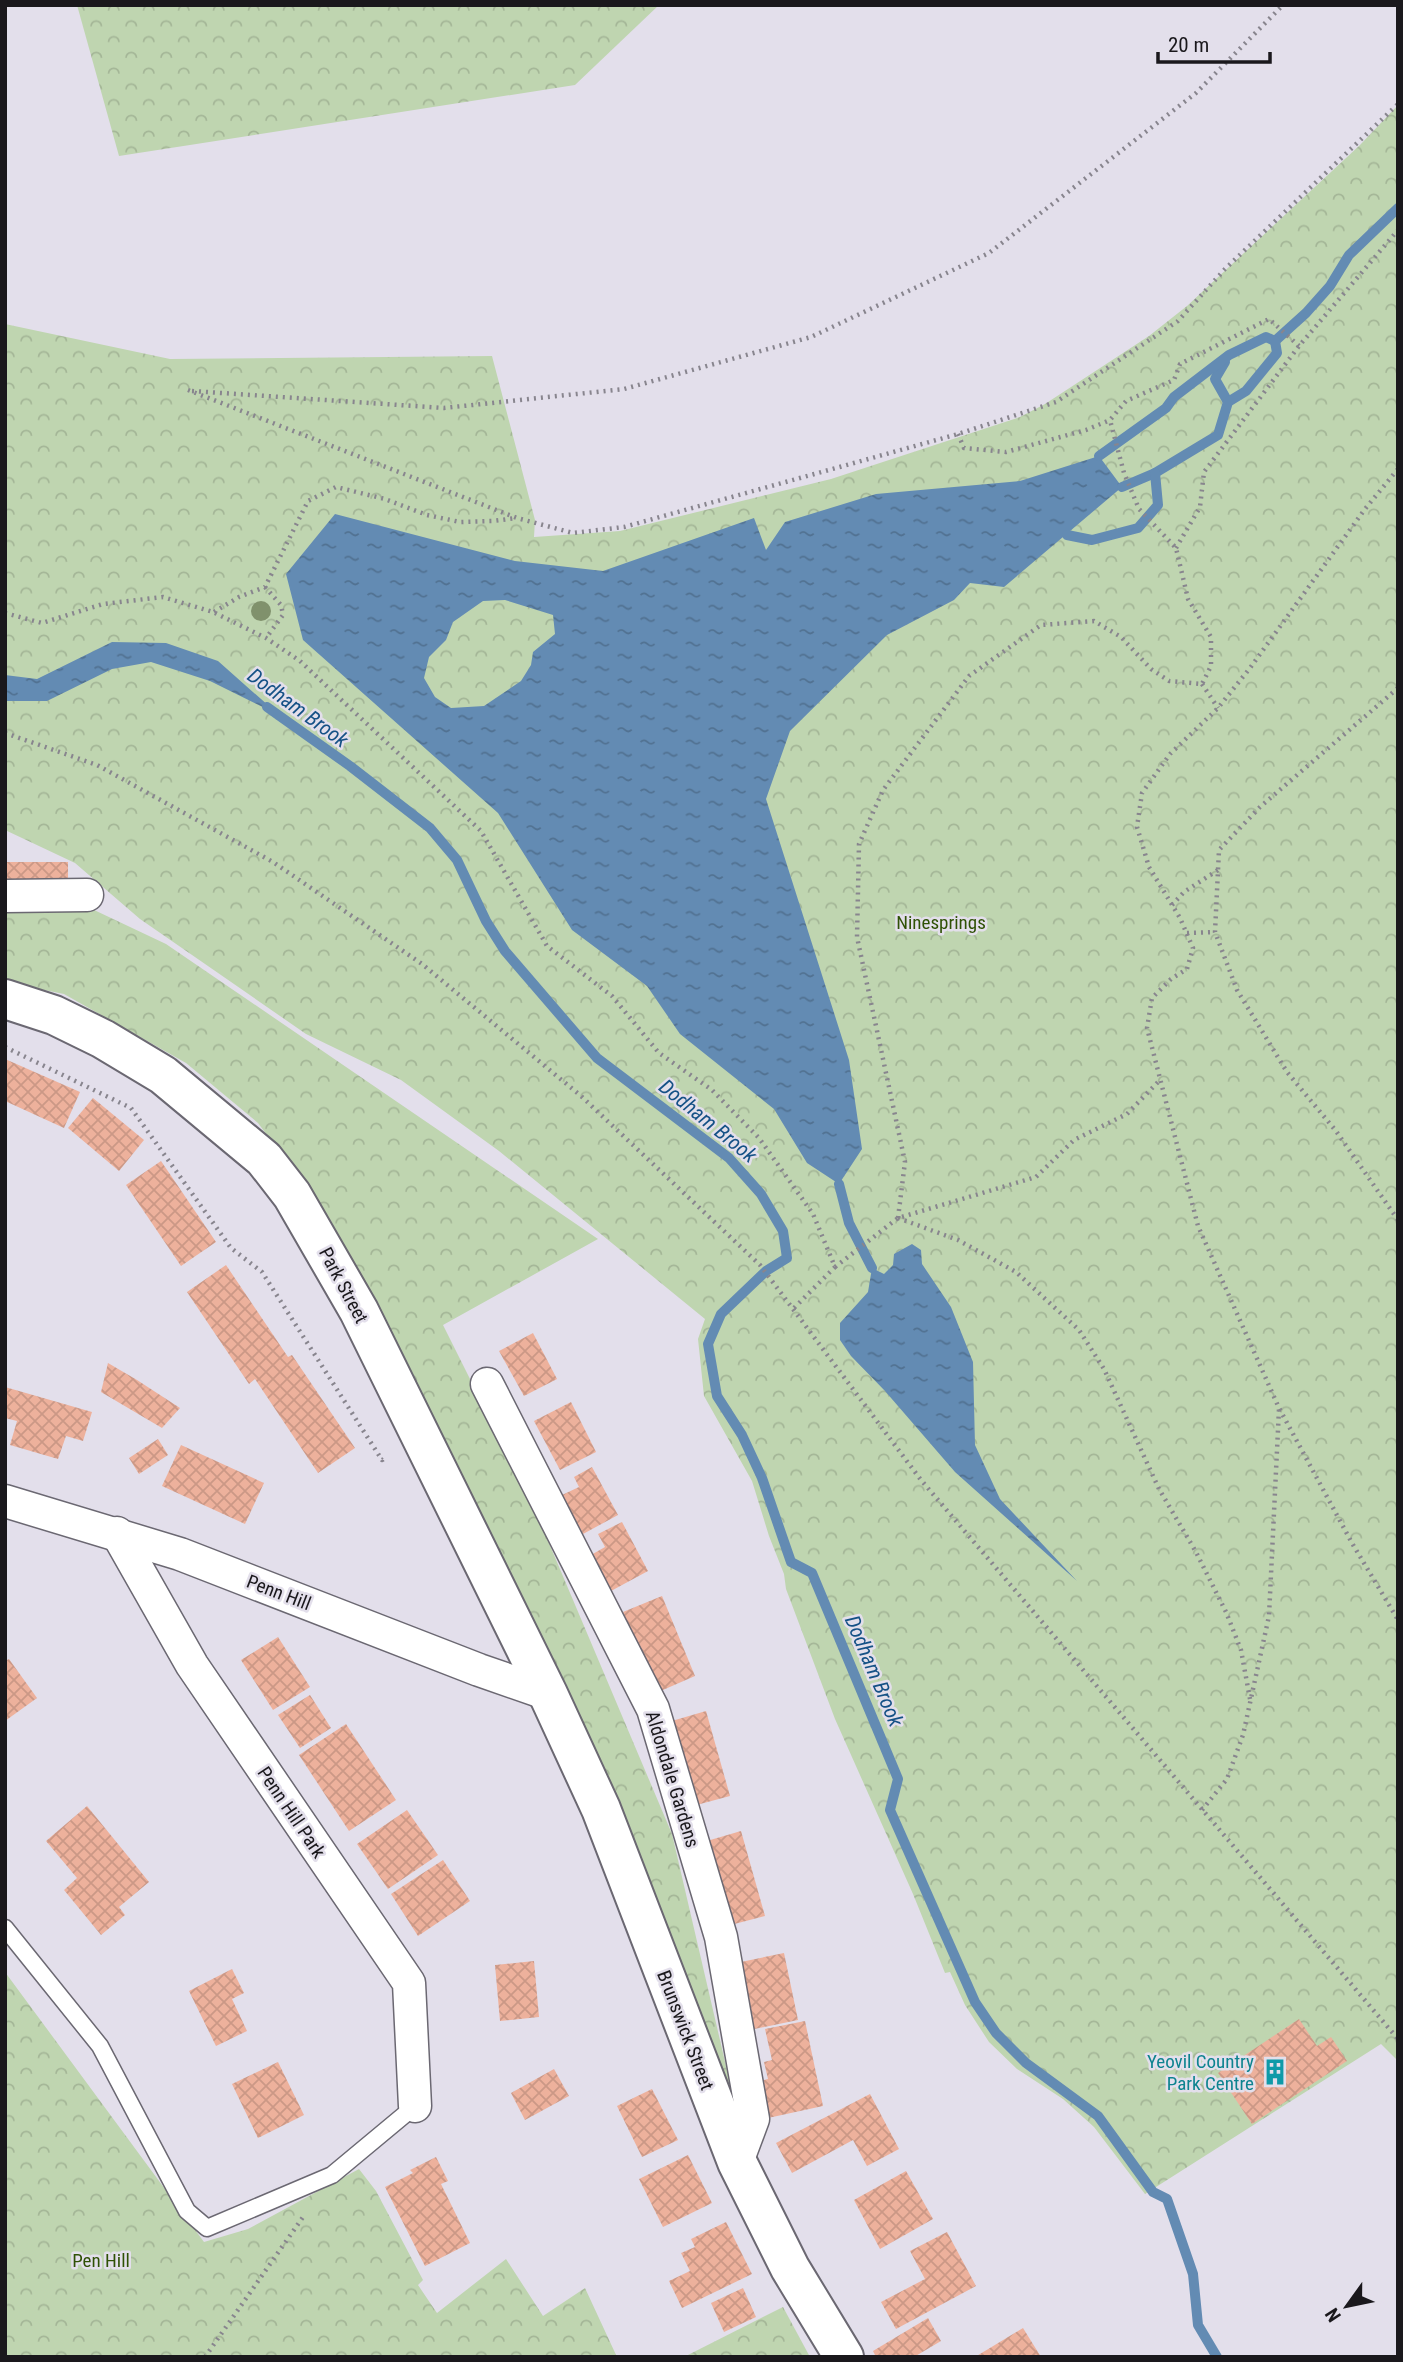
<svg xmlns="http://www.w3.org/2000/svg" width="1403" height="2362" viewBox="0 0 1403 2362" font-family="'Roboto Condensed',sans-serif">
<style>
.forest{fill:url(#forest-crowns)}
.water{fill:url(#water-ripples);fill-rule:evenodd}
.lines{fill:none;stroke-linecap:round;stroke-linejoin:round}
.stream{stroke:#638bb3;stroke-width:10}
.building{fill:url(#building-cross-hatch)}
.service-casing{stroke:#6b6872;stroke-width:19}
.minor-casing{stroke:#6b6872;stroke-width:35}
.tertiary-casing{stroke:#6b6872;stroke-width:42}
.path{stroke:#88858e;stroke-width:4.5;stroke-dasharray:2 5;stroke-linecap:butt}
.service{stroke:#fff;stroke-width:16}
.minor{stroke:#fff;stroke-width:32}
.tertiary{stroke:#fff;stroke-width:38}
.tree{fill:#80916c}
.labels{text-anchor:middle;stroke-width:5;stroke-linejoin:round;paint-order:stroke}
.park-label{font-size:19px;fill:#2f5105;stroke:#e3dfeb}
.street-label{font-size:19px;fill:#1a181c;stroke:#e3dfeb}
.culture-label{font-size:19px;fill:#0d838f;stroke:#e3dfeb;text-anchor:end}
.water-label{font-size:21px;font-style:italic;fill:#155186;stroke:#e3dfeb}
</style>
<defs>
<pattern id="forest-crowns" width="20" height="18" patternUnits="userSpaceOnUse" patternTransform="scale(1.75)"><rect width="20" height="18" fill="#bfd5b0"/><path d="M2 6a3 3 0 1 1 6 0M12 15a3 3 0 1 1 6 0" fill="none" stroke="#a4b697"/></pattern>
<pattern id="water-ripples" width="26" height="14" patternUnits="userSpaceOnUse" patternTransform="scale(1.75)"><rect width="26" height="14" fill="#638bb3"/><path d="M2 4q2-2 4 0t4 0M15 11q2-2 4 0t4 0" fill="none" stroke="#517191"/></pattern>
<pattern id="building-cross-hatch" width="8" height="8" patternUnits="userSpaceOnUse" patternTransform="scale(1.75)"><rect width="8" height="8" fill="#edb19c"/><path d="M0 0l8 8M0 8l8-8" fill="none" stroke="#cb9886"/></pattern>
</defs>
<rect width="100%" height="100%" fill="#e3dfeb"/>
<g class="forest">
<path d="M77,5h582l-84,80 -456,71z"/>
<path d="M1398,105v1956l-17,-17 -236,150 -51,-67 -31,-28 -46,-30 -28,-27 -24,-37 -15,-33 -5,1 -32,-79 -78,-175 -49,-130 -2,-15 -15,-38 -17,-55 -48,-85 -6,-57 7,-20 -206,-168 -98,-71 -95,-46 -166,-115 -65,-56 -70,-33v-506l165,35 322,-3 43,164 -1,17 86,-6 211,-52 189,-62 25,-13 104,-68 38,-30 173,-161z"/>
<path d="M5,908l87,1 74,35 432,295 -155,86 89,178 140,331 61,262 -129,-306 -273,-569 -73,-98 -72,-60 -122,-69 -59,-12z"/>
<path d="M5,1972l199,270 44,-13 111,-60 17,22 47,89 -5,5 19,28 69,-54 37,57 42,-28 32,69h-612z"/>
<path d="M783,2307l27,50h-126z"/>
</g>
<g class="water">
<path d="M1099,456l23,31 -118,100 -34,-4 -16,17 -67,35 -97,96 -24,68 83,261 13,89 -23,35 -32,-21 -33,-54 -94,-75 -33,-48 -75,-56 -74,-117 -195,-173 -17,-66 49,-60 180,47 88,10 151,-53 12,32 19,-28 91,-28 144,-13zM505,600l48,15 2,19 -22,18 -2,13 -10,16 -37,25 -33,2 -16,-11 -11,-19 5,-21 17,-17 7,-18 30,-21z"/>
<path d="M112,642l54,1 52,18 61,54 -69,-34 -59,-19 -39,7 -65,32h-42v-26l32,4z"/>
<path d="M912,1244l9,6 1,14 29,43 22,55 2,83 25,54 77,82 -122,-109 -70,-81 -34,-35 -11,-16v-17l28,-31 4,-24 12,6 9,-9 1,-11z"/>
</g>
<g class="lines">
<g class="stream">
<path d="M1275,341l31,-28 24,-27 19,-31 49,-47"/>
<path d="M1225,362l-10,17 13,23"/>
<path d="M1099,456l67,-48 8,-11 55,-42 37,-18 9,4"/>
<path d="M1122,487l33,-14 63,-38 10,-33 18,-11 31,-38 -2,-12"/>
<path d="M1067,535l25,5 46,-12 20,-23 -3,-32"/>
<path d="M267,707l83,59 80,62 27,32 29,61 19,30 92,107 132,100 32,36 22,37 4,27 -21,13 -45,43 -13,30 9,52 25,39 20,43 29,84 21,11 86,206 -8,31 85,192 21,31 30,30 72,53 55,76 14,7 26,75 5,51 19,32"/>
<path d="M839,1184l10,39 23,45"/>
</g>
</g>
<g class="building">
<rect x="5" y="862" width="63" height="29"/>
<path d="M5,1059l75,33 -16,36 -59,-27z"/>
<path d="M93,1098l51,42 -25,31 -51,-43z"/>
<path d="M161,1161l55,81 -35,24 -55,-81z"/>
<path d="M226,1265l62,92 4,-2 63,93 -37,25 -63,-94 -6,5 -62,-92z"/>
<path d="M533,1333l24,46 -33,17 -25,-45z"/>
<path d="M108,1363l29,17 43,28 -18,20 -61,-36z"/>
<path d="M5,1387l87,25 -9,29 -17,-5 -8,23 -48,-14 7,-24 -12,-3z"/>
<path d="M571,1402l25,50 -36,18 -26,-49z"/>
<path d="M158,1439l10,16 -29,19 -10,-16z"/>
<path d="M181,1445l83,38 -19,41 -83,-38z"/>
<path d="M592,1467l26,48 -35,19 -21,-39 17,-8 -5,-10z"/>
<path d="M622,1522l26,49 -37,20 -20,-36 14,-8 -7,-13z"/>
<path d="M662,1596l33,80 -39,17 -33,-81z"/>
<path d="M278,1637l32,50 -37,23 -32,-50z"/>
<path d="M9,1659l28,39 -32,23v-60z"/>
<path d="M310,1695l21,33 -31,20 -22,-33z"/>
<path d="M706,1711l24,85 -41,11 -24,-84z"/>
<path d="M346,1724l50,76 -47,31 -50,-76z"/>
<path d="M87,1806l62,76 -30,25 6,8 -24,20 -37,-45 13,-12 -31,-37z"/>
<path d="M407,1810l31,45 -50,34 -31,-45z"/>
<path d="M741,1831l24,85 -42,11 -23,-84z"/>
<path d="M443,1860l27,41 -52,35 -27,-42z"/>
<path d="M784,1953l14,67 -53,11 -14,-67z"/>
<path d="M534,1961l5,56 -39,4 -5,-56z"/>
<path d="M232,1969l12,24 -12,6 15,32 -31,15 -27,-55z"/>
<path d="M1299,2019l18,27 14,-9 16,24 -95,63 -34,-51z"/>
<path d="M805,2021l18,85 -55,12 -8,-37 8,-2 -4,-17 8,-2 -7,-31z"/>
<path d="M278,2062l26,53 -46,23 -26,-54z"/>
<path d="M554,2069l15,27 -44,24 -14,-27z"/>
<path d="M652,2089l26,51 -36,17 -25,-51z"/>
<path d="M870,2094l29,55 -32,17 -14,-26 -61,33 -16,-30z"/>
<path d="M688,2155l24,48 -49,24 -24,-48z"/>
<path d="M436,2157l12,24 -7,3 29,59 -45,23 -40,-79 28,-14 -3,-3z"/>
<path d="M906,2171l27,48 -53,30 -26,-49z"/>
<path d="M726,2222l26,52 -70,34 -13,-27 21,-10 -9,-18 14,-6 -4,-8z"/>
<path d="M947,2232l29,54 -80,43 -15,-27 44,-23 -15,-28z"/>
<path d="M743,2288l13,29 -32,15 -13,-29z"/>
<path d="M928,2318l13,23 -27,16h-38l-3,-6z"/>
<path d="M1023,2328l18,29h-66z"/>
</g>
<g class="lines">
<g class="service-casing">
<path id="service" d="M5,1928l95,118 87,165 20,17 125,-53 83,-69"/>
</g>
<g class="minor-casing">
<g id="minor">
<path d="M5,896l82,-1"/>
<path d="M487,1384l166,325 68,228 32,182 -16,43"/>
<path d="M5,1501l175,53 299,116 69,24"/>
<path d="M117,1533l75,132 217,318 6,123"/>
</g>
</g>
<g class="tertiary-casing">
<path id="tertiary" d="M5,999l49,16 49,24 60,36 101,84 28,36 67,116 189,383 53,115 136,353 53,106 54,89"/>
</g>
<g class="path">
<path d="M188,390l329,128 56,15 51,-6 334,-93 98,-32 122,-81 47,-52 173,-165"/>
<path d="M192,391l252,17 180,-19 187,-52 178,-84 207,-160 87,-88"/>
<path d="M958,434l6,14 42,4 80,-22 24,-10 16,-19 48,-21 6,-16 89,-45 30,27"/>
<path d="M1398,469l-33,40 -115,159 -32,40 -48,46 -28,39 -5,34 12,40 31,51 13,30 -6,21 -16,10 -19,19 -5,30 51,198 81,182 73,135 46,77"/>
<path d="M1176,548l24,-41 4,-35 95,-126 99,-116"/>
<path d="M265,587l16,18 2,10 -17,23"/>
<path d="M214,612l25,-15 26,-10 43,-86 28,-14 49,12 42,16 33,7 33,-1 23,-3"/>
<path d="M5,613l37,10 61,-19 60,-7 50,15 53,26 34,23 181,170 66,115 65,50 47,57 53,37 47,48 54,76 22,53 -41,41"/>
<path d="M1202,684l16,24"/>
<path d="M1398,688l-138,119 -41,43 -4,82 22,58 50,82 49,59 62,89"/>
<path d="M5,733l92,32 176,97 149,102 159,132 179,169 161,215 477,559"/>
<path d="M1172,905l12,-13 34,-22"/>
<path d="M1187,933l28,-1"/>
<path d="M5,1047l126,61 100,140 31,24 120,188 6,-3"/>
<path d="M898,1218l7,-56 -48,-225 2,-93 24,-54 86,-114 72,-51 53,-4 27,16 30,32 18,12 33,3 9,-18v-29l-23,-38 -12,-51 -37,-39 -15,-36 -14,-53"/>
<path d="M898,1218l60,22 58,32 63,58 25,39 55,120 37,63 30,60 15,38 9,49"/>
<path d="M835,1267l63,-49 138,-41 38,-37 53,-26 33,-34"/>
<path d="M1202,1810l25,-31 16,-44 26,-119 10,-207"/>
<path d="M205,2357l98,-140"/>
</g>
<use href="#service" class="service"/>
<use href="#minor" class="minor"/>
<use href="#tertiary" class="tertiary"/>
</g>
<circle class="tree" cx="261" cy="611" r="10"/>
<defs>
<g id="building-bare" transform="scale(2.1)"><path d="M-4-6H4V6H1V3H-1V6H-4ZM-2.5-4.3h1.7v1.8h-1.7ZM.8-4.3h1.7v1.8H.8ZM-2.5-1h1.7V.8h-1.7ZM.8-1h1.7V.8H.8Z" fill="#0f9aa8" stroke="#e3dfeb" stroke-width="2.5" paint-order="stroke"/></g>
</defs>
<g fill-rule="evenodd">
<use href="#building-bare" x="1275" y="2072"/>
</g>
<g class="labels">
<g class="park-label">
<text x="941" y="929">Ninesprings</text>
<text x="101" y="2267">Pen Hill</text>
</g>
<g class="street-label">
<text transform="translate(344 1285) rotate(62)" y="7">Park Street</text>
<text transform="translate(279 1592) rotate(21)" y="7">Penn Hill</text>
<text transform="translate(673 1779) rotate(73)" y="7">Aldondale Gardens</text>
<text transform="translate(292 1812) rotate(56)" y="7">Penn Hill Park</text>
<text transform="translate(686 2030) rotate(69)" y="7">Brunswick Street</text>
</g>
<g class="culture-label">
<text x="1254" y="2068">Yeovil Country<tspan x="1254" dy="22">Park Centre</tspan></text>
</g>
<g class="water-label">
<text transform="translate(298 708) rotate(36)" y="7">Dodham Brook</text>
<text transform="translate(708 1121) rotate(39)" y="7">Dodham Brook</text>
<text transform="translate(874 1671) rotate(67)" y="7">Dodham Brook</text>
</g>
</g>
<rect width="1403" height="2362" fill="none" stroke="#1a181c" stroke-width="14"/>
<g transform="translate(1347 2306) rotate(237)" stroke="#e3dfeb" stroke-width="5" paint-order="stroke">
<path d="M0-5L12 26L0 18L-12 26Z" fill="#1a181c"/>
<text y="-10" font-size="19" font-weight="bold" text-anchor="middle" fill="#1a181c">N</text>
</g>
<path d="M1158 52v10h112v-10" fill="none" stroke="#1a181c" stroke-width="3.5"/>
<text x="1168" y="52" font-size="21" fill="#1a181c" stroke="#e3dfeb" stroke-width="5" paint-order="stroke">20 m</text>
</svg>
